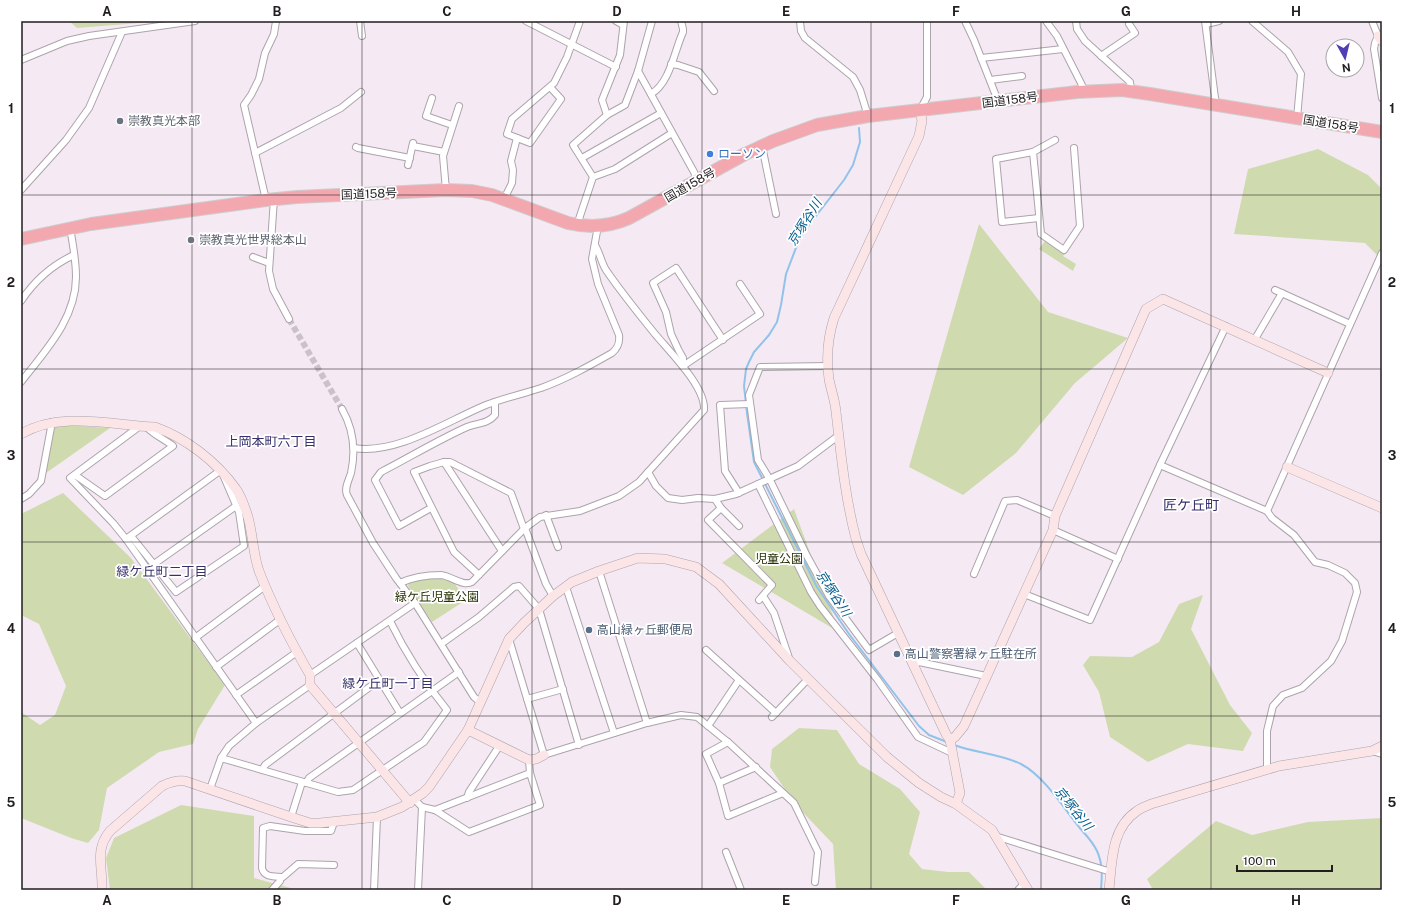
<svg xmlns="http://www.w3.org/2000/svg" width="1403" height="911" viewBox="0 0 1403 911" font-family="'Public Sans','Noto Sans JP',sans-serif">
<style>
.green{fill:#cfdbaf}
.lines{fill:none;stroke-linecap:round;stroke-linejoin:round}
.stream{stroke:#91c3ea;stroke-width:2}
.street-tunnel{stroke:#cbc1ca;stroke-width:6;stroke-dasharray:6 3;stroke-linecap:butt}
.street-casing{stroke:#ada3ac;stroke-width:8}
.secondary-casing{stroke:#ada3ac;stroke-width:10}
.highway-casing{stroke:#cecdce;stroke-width:14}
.street{stroke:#fff;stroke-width:6}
.secondary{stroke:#fbe5e7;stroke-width:9}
.highway{stroke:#f3a8b0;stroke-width:12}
.grid{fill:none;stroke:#211d21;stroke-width:1;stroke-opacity:0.55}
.worship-dot{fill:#6b7280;stroke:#fff;stroke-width:1.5}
.shop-dot{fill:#3f7fe0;stroke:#fff;stroke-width:1.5}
.service-dot{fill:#5c6f8a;stroke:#fff;stroke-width:1.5}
.labels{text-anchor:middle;stroke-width:3.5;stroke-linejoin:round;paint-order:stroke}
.street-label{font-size:12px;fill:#211d21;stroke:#fff}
.worship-label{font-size:12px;fill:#5b616d;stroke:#fff;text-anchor:start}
.shop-label{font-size:12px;fill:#366cbe;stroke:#fff;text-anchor:start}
.park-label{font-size:12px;fill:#273004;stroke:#fff}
.service-label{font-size:12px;fill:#4e5e75;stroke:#fff;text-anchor:start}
.water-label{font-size:13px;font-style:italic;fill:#055d8d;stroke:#fff}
.neighbourhood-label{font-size:13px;fill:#362f6b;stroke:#fff}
.quarter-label{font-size:14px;fill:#362f6b;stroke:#fff}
.neatline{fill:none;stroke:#211d21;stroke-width:1.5}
.grid-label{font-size:13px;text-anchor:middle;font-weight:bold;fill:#211d21}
</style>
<rect width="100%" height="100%" fill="#f5eaf4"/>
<g class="green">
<path d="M69,21h71v2l-63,5z"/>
<path d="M1318,149l50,26 14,14v71l-17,-17 -131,-9 14,-65z"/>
<path d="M979,224l69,88 80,26 -53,45 -59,70 -53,42 -54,-28z"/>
<path d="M1045,241l20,13 -2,2 13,8 -3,7 -34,-22z"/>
<path d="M64,425l46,3 -64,45 8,-44 2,-3z"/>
<path d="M63,493l68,65 94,127 -27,44 -5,15 -34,8 -52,36 -8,42 -11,13 -17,-5 -50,-20v-106l19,13 15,-10 11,-29 -27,-62 -18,-9v-101z"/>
<path d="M794,509l45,123 -117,-69z"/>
<path d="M424,579h18l11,2 13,19 -34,22 -24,-36 1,-4z"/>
<path d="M1203,595l-12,34 39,76 22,28 -9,18 -55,-7 -40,18 -38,-25 -11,-45 -16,-27 7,-9 42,1 27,-15 20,-38z"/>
<path d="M799,728l38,2 22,34 41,25 20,23 -11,42 13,15 26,3h21l18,18h-151l-3,-46 -39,-41 -24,-36 2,-18z"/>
<path d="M181,805l73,11v62l44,12h-188l-4,-32 8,-20z"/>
<path d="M1382,818v72h-229l-6,-11 69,-58 36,14 56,-13z"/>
</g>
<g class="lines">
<g class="stream">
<path d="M859,128l1,14 -7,23 -9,15 -39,50 -6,10 -13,34 -5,31 -4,17 -8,13 -15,17 -5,10 -3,7 -2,17 3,27 7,49 63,125 32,47 70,92 10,9 18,7"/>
<path d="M954,745c22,8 47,9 67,19 23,12 42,43 58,63 6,7 14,15 18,24 6,13 5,26 4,39"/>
</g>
<path class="street-tunnel" d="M289,319l53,90"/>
<g class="street-casing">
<g id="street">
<path d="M360,21l2,15"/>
<path d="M526,21l90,46"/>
<path d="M616,21l7,4"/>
<path d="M800,21l1,10 4,7 48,39 7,13 8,26"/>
<path d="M965,21l9,19 24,61"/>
<path d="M1046,21l11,15 28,55"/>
<path d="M1076,21l1,8 8,12 45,41 1,9"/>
<path d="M1205,21l10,77 -1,6"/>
<path d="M1252,21l36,31 13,22 -4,44"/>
<path d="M1372,21l6,15 -3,7 -1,6 8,49"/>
<path d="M1206,24l13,-3"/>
<path d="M1101,56l34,-23 -6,-9"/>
<path d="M981,58l82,-9"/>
<path d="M21,60l46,-19 22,-5 106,-15"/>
<path d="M671,64l7,1 21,7 15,19"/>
<path d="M638,71l56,101 3,8"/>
<path d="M990,80l32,-4"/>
<path d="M550,87l11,12 -31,44 -23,-9 5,-15 42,-36 13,-26 13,-36"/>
<path d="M651,94c19,-11 23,-42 32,-62v-3l-2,-8"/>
<path d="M432,98l-6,18 26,9"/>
<path d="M920,110l7,-13v-76"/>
<path d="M607,115l-5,-15 18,-45 4,-34"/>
<path d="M413,146l31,6"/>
<path d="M762,146l14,68"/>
<path d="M356,147l2,1 52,10"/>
<path d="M1033,152l8,82 23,16 16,-24 -6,-78"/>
<path d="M255,153l86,-45 20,-16"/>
<path d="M582,158l79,-45"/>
<path d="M408,165l5,-22"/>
<path d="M593,177l22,-8 57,-36"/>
<path d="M21,190l45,-50 23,-32 33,-76"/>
<path d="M446,190l-3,-34 16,-50"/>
<path d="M274,199l-5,72 4,18 16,30"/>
<path d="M504,199l8,-16 1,-13 -2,-9 6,-23"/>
<path d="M266,200l-22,-95 7,-10 8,-16 6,-26 9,-19 2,-13"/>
<path d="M1039,218l-37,4 -6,-63 37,-7 22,-12"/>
<path d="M577,225l16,-48 -20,-32 34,-30 18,-10 13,-34 14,-50"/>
<path d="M253,257l16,6"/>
<path d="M1275,290l75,34"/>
<path d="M21,301c14,-21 31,-36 53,-46"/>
<path d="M1255,339l27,-46"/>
<path d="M683,366v-8l-4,-7 -8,-17 -5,-22 -13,-29 23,-15 47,72"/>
<path d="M683,366l77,-52 -20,-30"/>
<path d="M828,366l-68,1 -11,28 9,65 11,18 38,78 22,40 40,54 29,-17"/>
<path d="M21,382c24,-31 55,-63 55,-105 0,-16 -3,-33 -6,-49"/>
<path d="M342,409c12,21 14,41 9,64 -2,7 -7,15 -4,22l26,48 23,35 19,25 59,94 7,6"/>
<path d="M140,426l-70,52 43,45 13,16 130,184"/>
<path d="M354,448c43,7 93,-27 132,-43 17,-7 37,-11 55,-17 25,-9 48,-22 71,-35 6,-5 8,-10 7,-18l-21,-51 -6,-25 6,-33"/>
<path d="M444,462h6l61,31 13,36"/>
<path d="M1160,465l107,46 115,-258"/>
<path d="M648,472l8,14 12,12 14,2 16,-2 17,1 21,-5 62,-28 40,-30"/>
<path d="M75,475l30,21 68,-50c-7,-6 -23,-13 -27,-20"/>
<path d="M758,484l53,108 9,14 57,73 41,58 34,16"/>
<path d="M739,493l-14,-22 -5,-66 30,-1"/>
<path d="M21,499l8,-5 12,-13 11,-59"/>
<path d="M715,499l6,9 -13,12 64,65 -13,15"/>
<path d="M431,508l-32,18 -24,-46 6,-8c29,-15 57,-32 86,-45 10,-4 21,-3 28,-12v-13"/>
<path d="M721,508l18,18"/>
<path d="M546,515l12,32"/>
<path d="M525,528l21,56 7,12"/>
<path d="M1053,530l65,29"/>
<path d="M126,539l95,-69 18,42 5,34 -68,46 -45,-56"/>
<path d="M154,564l82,-58"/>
<path d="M599,571l48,152"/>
<path d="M974,574l31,-73 12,-1 38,16"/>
<path d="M479,575l-25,-23 -40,-80 16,-6 14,-4 58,89"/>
<path d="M400,583c13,-6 27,-8 41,-8 10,1 22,12 31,7l53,-54 15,-11 40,-6 39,-15 20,-14 65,-72c2,-23 -35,-59 -49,-76 -17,-21 -34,-42 -49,-64 -5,-8 -6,-17 -11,-25"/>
<path d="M566,587l48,146"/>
<path d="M1024,594l66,26 70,-155 66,-139"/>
<path d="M763,596l11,17 15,45"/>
<path d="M195,638l70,-52"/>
<path d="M509,639l35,116 103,-32 34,-8 16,2 32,26 65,60 24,49 -3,30"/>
<path d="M357,643l43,70"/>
<path d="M441,644l38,-27 35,-30 5,-1 20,23 40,136"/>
<path d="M706,650l70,63"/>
<path d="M913,665l6,-3 67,14"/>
<path d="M216,667l65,-48"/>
<path d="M310,675l105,-72"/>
<path d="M236,695l61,-43"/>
<path d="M527,699l36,-10"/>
<path d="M772,717l36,-38"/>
<path d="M708,726l31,-46"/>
<path d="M728,742l-22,12 13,29 9,33 55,-23"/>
<path d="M1372,751l10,3"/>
<path d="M221,758l117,34 15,-2 71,-48 23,-32c-22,-27 -42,-58 -57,-89"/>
<path d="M262,770l3,-5 114,-85"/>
<path d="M1267,770v-39l6,-25 10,-11 19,-7 29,-27 11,-20 15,-49 -2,-9 -10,-10 -17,-8 -13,-3 -21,-27 -22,-17 -5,-7"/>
<path d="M306,783l3,-5 150,-106"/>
<path d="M719,783l37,-16"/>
<path d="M210,789l11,-31 8,-12 27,-23 54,-38"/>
<path d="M467,798l2,-6 31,-47"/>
<path d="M414,799l8,8 13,3 34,22 71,-27 -10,-32 -1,-13"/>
<path d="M435,810l95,-37"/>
<path d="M291,817l11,-35"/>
<path d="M995,836l116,36"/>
<path d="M726,852l15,38"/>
<path d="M334,865l-36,-1 -15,13c-8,-1 -19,1 -21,-9l1,-40 7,-2 35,5h26l3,-9"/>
<path d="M272,890l8,-9 1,-4"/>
<path d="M374,890l3,-73"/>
<path d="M418,890l4,-83"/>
<path d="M1018,890l6,-6"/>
</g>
</g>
<g class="secondary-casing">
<g id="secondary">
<path d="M1378,36l4,5"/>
<path d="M920,110l2,11 -3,15 -85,182c-6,19 -8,40 -5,61 2,11 6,21 7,33 5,42 9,85 20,127l5,15 85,180 4,6"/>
<path d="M21,434c40,-23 90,-9 134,-7 31,11 62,35 81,62 6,8 9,19 12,28 5,18 5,37 11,54 14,36 32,71 51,104v10l100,118"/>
<path d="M1287,467l95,41"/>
<path d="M468,730l61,30 7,-1 8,-4"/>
<path d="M956,804l4,-11 -10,-53 5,-3 9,-11 89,-196 2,-14 91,-207 17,-10 165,74"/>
<path d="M102,890c1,-22 -8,-40 8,-59l52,-45c8,-4 14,-6 23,-5l106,36 19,6h10l57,-6 25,-10 21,-14 6,-6 39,-57 41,-91 15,-16 29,-27 19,-14 27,-11 39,-13 27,1 31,8 23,17 70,76 98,97 32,26 22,14 15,7 36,26 36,60"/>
<path d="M1109,890c3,-28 2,-62 28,-79 4,-3 10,-5 14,-7l128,-38 93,-15 10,-5"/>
</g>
</g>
<g class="highway-casing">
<path id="highway" d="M21,239l70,-15 175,-24 31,-3 149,-7 26,1 20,4 76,28c21,5 41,4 61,-5l116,-64 28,-13 44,-16 51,-9 209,-24 45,-2 28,4 232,38"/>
</g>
<use href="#street" class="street"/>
<use href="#secondary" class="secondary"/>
<use href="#highway" class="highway"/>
</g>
<path class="grid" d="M192,21v869M362,21v869M532,21v869M702,21v869M871,21v869M1041,21v869M1211,21v869M21,195h1361M21,369h1361M21,542h1361M21,716h1361"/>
<g class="worship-dot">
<circle cx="120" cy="121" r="4"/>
<circle cx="191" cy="240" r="4"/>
</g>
<circle class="shop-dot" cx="710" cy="154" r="4"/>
<g class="service-dot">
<circle cx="589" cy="630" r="4"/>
<circle cx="897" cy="654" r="4"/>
</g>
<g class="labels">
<g class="street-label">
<text transform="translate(1010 100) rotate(-7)" y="4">国道158号</text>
<text transform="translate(1331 124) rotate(9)" y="4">国道158号</text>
<text transform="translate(690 185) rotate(-30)" y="4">国道158号</text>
<text transform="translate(369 194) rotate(-2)" y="4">国道158号</text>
</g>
<g class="worship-label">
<text x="128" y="125">崇教真光本部</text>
<text x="199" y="244">崇教真光世界総本山</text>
</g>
<g class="shop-label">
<text x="718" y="158">ローソン</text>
</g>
<g class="park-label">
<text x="779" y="563">児童公園</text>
<text x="437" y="601">緑ケ丘児童公園</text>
</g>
<g class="service-label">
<text x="597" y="634">高山緑ヶ丘郵便局</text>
<text x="905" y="658">高山警察署緑ヶ丘駐在所</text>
</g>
<g class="water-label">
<text transform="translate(804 222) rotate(-58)" y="5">京塚谷川</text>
<text transform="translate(834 593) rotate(57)" y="5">京塚谷川</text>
<text transform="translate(1074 808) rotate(51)" y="5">京塚谷川</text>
</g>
<g class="neighbourhood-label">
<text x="271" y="446">上岡本町六丁目</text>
<text x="162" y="576">緑ケ丘町二丁目</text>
<text x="388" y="688">緑ケ丘町一丁目</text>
</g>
<g class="quarter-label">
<text x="1191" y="510">匠ケ丘町</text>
</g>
</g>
<rect width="1403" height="911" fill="none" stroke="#ffffff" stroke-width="44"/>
<g transform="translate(1345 58) rotate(172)"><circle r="19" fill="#ffffff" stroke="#a6a5a6"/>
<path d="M0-3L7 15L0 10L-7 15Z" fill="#533db5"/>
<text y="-6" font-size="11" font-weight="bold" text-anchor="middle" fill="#211d21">N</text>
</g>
<path d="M1237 865v6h95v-6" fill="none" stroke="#211d21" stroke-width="2"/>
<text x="1243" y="865" font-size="12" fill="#211d21" stroke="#ffffff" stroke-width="3" paint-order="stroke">100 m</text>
<rect x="22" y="22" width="1359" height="867" class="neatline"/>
<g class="grid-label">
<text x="107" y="16">A</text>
<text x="277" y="16">B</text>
<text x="447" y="16">C</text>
<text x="617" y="16">D</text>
<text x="786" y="16">E</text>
<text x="956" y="16">F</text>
<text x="1126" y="16">G</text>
<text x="1296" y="16">H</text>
<text x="11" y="113">1</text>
<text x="1392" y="113">1</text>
<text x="11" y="287">2</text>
<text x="1392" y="287">2</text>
<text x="11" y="460">3</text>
<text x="1392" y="460">3</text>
<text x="11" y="633">4</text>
<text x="1392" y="633">4</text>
<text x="11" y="807">5</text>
<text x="1392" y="807">5</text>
<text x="107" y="905">A</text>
<text x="277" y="905">B</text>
<text x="447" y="905">C</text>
<text x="617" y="905">D</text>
<text x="786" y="905">E</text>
<text x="956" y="905">F</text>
<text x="1126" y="905">G</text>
<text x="1296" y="905">H</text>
</g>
</svg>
